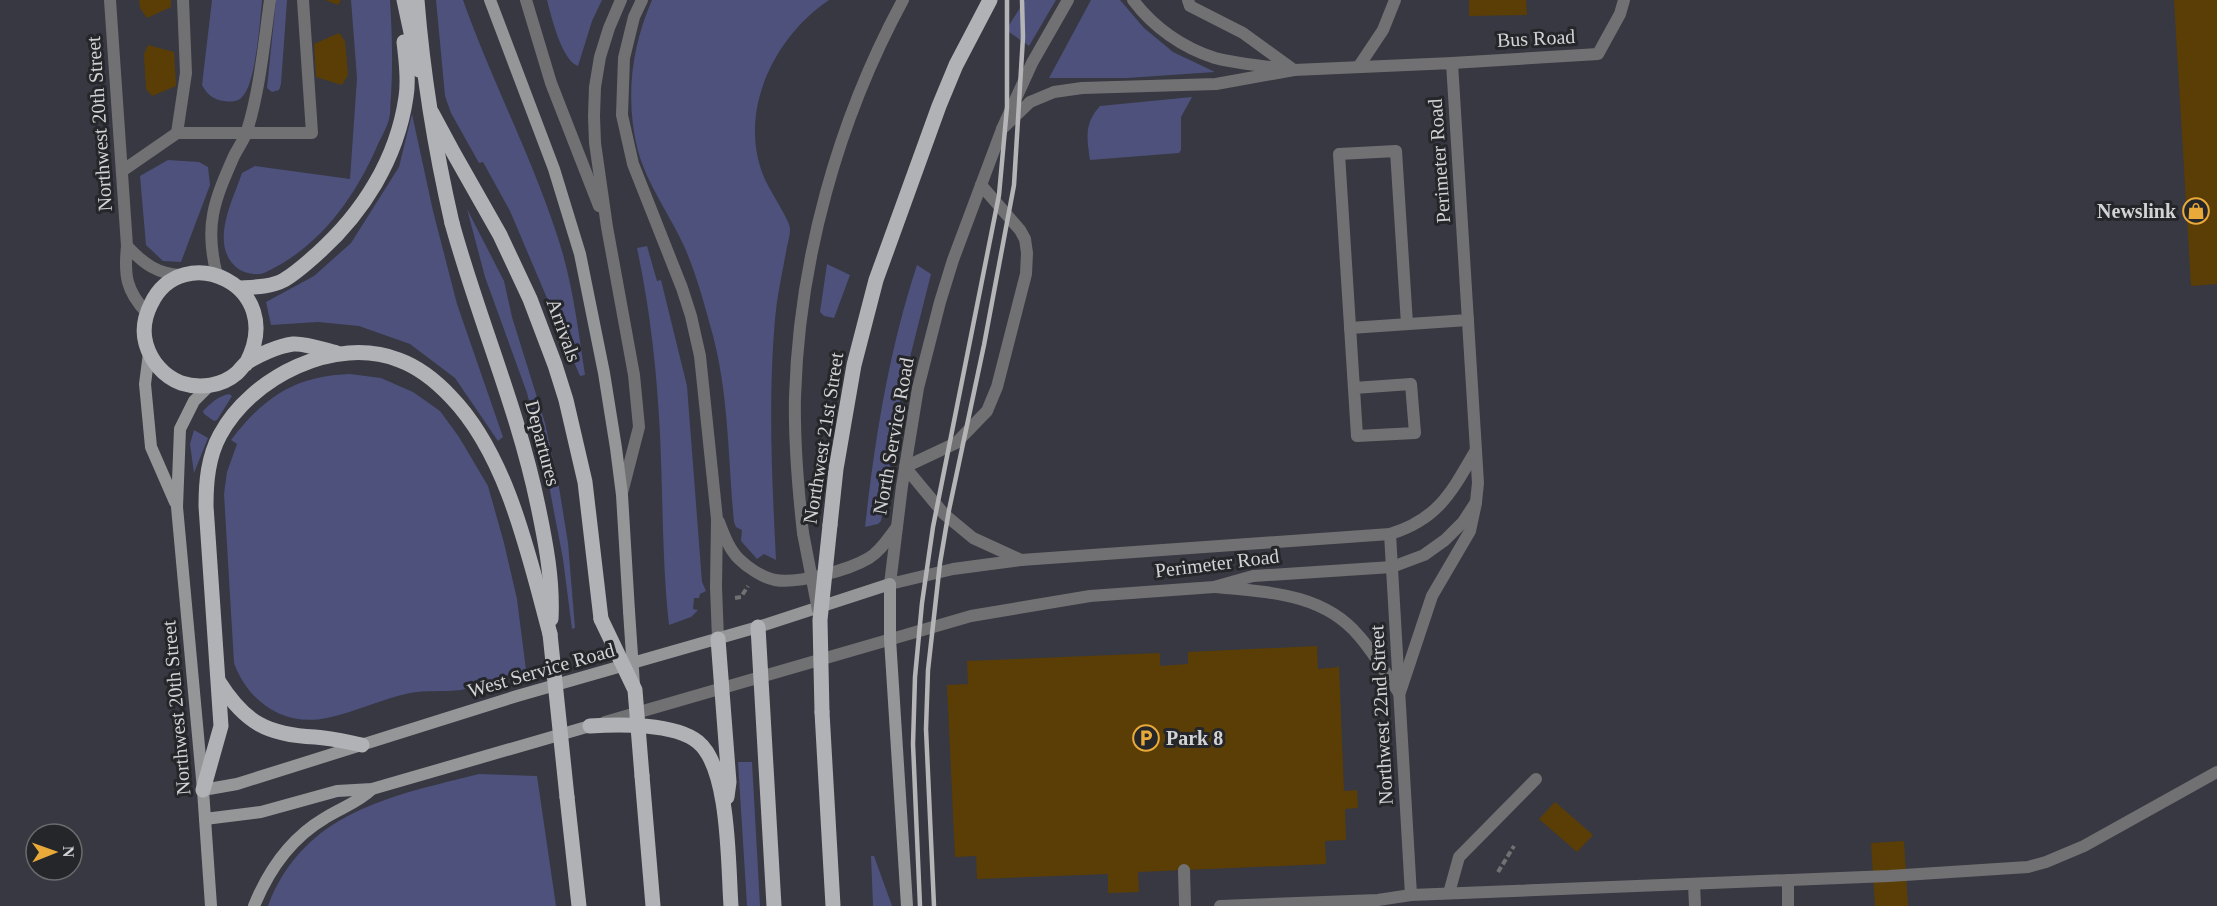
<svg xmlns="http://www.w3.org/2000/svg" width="2217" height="906" viewBox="0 0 2217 906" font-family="'Times New Roman',serif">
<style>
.built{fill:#373841;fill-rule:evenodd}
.green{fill:#4d517c}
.building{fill:#5b3e05}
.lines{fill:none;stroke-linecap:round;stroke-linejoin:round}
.path{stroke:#707173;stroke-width:4;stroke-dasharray:6 3;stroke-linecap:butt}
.lane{stroke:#717173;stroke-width:12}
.street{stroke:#717173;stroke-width:12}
.secondary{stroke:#959698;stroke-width:12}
.primary{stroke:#b1b2b5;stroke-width:15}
.rail{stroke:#b5b5b7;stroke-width:4.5}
.lane-bridge{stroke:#717173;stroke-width:12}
.secondary-bridge{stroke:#959698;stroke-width:12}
.primary-bridge{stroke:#b1b2b5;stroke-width:15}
.labels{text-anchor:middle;stroke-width:6;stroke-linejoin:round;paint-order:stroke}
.street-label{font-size:20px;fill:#d3d3d5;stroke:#252629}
.poi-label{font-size:20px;font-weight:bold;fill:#d3d3d5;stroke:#252629;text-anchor:end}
</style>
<rect width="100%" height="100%" fill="#2f3033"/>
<path class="built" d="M0,0h2217v906h-2217zM36,834h36v36h-36z"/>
<g class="green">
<path d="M212,0h50c-2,21 -6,84 -20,97 -4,5 -12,5 -18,4 -11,-1 -17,-7 -22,-16z"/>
<path d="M276,0h11l-6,84 -2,6 -7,2 -5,-4z"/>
<path d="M351,0h39c2,32 3,64 1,96 -1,7 0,16 -2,23 -2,8 -7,17 -11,25 -22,52 -58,103 -112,128 -7,4 -18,2 -26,-2 -33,-22 -7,-70 2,-97l13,-7 95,13 7,-101z"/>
<path d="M436,0h27c28,79 67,153 93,232 16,46 22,96 29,143l-5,1 -70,-165 -27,-49 -4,1 -28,-50 -6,-17z"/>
<path d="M547,0h55l-10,21 -14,45c-16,-5 -27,-50 -31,-66z"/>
<path d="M652,0h177c-55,37 -92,112 -65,177 4,11 27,45 26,52 0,8 -3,16 -4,23 -4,22 -9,45 -11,67 -7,80 -3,161 1,241l-12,-6 -7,5 -16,-18 1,-11 -6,-3 -2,-5c-6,-63 -5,-128 -22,-190 -8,-29 -16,-59 -28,-86 -14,-31 -37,-62 -46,-95 -13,-51 -7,-103 14,-151z"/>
<path d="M1025,0h31l-27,46 -23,-16z"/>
<path d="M1091,0h29l24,28 29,24 42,20 -88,6h-78z"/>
<path d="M1192,97l-11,20v33l-2,3 -89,7c-3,-23 -6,-36 10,-54z"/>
<path d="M412,114l21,97 24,93 46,133 -5,4 -43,-63 -45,-34 -51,-18 -41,-4 -47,3 -5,-23 48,-26 37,-33 48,-76z"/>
<path d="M168,160l31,2 9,5 2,18 -29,77 -18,-1 -17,-16 -6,-69z"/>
<path d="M467,209l37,72 8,36 33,106 14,64 9,56 7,85 -3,1 -9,-70 -20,-105 -16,-61 -42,-116z"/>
<path d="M647,246l10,35 4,-1 26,106 15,196 4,9 -6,3 -1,4h-5l-1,11 5,1 -7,7 -22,8c-7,-63 -6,-128 -9,-191 -3,-62 -10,-125 -23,-186z"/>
<path d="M827,264l23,11 -16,43 -10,-2 -4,-4z"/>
<path d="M917,265l14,9 -29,115 -21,132 -3,3 -13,3c10,-89 24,-177 52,-262z"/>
<path d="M350,374l31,4 32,14 27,19 19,26 29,49 16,57 13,56 9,71c-21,6 -43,16 -65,20 -17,2 -34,0 -51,3 -28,6 -55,19 -83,25 -43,9 -79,-16 -93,-55l-10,-169 3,-22 10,-28 -6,-4c33,-43 64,-64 119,-66z"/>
<path d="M229,394l3,2 -15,24 -3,1 -10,-7 -1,-3c8,-8 15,-15 26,-17z"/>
<path d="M194,430l14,8 -14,35 -4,-29z"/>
<path d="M738,762h14l8,144h-13z"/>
<path d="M479,774l58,2 19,130h-288c36,-95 124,-110 211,-132z"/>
<path d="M871,856h3l18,50h-19z"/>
</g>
<g class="building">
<path d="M139,0h32v7l-24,11 -7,-10z"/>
<path d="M325,0h16l-3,5z"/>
<path d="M1469,0h57l1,15 -58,1z"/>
<path d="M2174,0h43v284l-26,2z"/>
<path d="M339,33l6,8 3,34 -6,10 -26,-8 -2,-33z"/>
<path d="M148,45l26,7 2,34 -24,10 -6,-7 -2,-35z"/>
<path d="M1317,646l1,23 21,-2 5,124 13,-1 1,18 -13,1 1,31 -21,1 1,23 -188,8 1,20 -31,1v-19l-131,5 -1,-23 -21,1 -8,-172 21,-1 -1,-23 193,-8v13l28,-2v-12z"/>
<path d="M1555,802l38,33 -16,17 -38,-33z"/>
<path d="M1904,841l4,65h-33l-4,-63z"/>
</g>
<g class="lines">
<g class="path">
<path d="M735,598l6,-1 7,-11"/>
<path d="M1498,872l16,-26"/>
</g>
<g class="lane">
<path d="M110,0l17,246c-3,29 -1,45 20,67"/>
<path d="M526,0l25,83 48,123"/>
<path d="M621,0l-12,28 -9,29 -5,30 -1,29 1,27 12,84 27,148 5,52 -17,66"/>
<path d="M642,0l-8,17 -10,41 -2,57 11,49 49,124 9,28 9,40 17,163 -1,68 2,52"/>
<path d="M1188,0l2,6 53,27 51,37"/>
<path d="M1452,63l146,-9 22,-40 4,-14"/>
<path d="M1359,66l24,-36 12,-30"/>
<path d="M177,133l9,-60 -3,-73"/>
<path d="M122,171l55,-38h135l-9,-133"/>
<path d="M981,185l39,45 5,9 2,14 -1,21 -29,113 -10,24 -31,32 -51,24 39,47 29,24 48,22"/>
<path d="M127,246c17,18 30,28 55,29"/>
<path d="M217,275c-13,-49 -3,-74 17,-119 4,-8 10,-16 13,-25 13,-42 17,-88 23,-131"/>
<path d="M1350,328l118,-8"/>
<path d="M1354,388l57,-4 4,49 -58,3 -18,-282 57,-3 11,173"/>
<path d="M719,522c5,13 10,27 20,37 8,8 24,19 36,21 23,4 74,-10 94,-22 12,-7 20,-21 28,-31"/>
<path d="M803,533c-5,-45 -9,-90 -8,-136 4,-137 43,-277 108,-397"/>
<path d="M1215,587c52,5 108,6 144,49 15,17 27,38 40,57"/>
<path d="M1400,692l32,-96 38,-65 6,-28"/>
<path d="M1184,870l1,36"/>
<path d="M1788,880v26"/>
<path d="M1694,884l1,22"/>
<path d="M1449,893l10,-36 77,-78"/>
<path d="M1220,906l158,-6 33,-5 478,-19 139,-9 18,-5 38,-16 133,-74"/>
</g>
<g class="street">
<path d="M1068,0l-36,63 -30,66 -49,131 -13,42 -22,86 -16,98 -12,98 63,-15 68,-9 369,-26c49,-15 62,-43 86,-84"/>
<path d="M1133,0c20,27 50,48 82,58 22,6 46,7 69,11"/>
<path d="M1390,534l21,361"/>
<path d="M605,722l366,-106 119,-20 124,-9 39,-11 139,-9 32,-12 21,-15 18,-18 13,-20 2,-19 -26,-420 -158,7 -78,14 -134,4 -28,4 -24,10 -28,27"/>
</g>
<g class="secondary">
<path d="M490,0l64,169 26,85 24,119 12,75 6,47 7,116"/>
<path d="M149,353l-4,31 6,63 24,55"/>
<path d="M209,386l-15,15 -14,28 -3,78 26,283 8,116"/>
<path d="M203,790l34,-6 280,-88 241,-69 132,-43v55l17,267"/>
<path d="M205,819l56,-7 76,-21 35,-2 218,-63"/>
<path d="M254,906c15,-37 37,-68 71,-88 16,-10 34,-16 47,-29"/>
</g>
<g class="primary">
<path d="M404,0l15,70"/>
<path d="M432,113l21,39 47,83 30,64 25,66 11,35 19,82 16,137"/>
<path d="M452,223c26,95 66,186 86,283 8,38 15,75 13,113"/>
<path d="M239,288c16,-1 32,-1 45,-8 12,-7 23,-17 33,-26 46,-41 80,-95 89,-157 3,-18 0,-37 -2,-55"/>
<path d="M246,364c43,-80 -65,-125 -95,-60 -6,12 -9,26 -5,40 5,17 17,32 35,39 19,6 41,3 56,-10 3,-3 6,-7 9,-10 12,-8 32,-17 47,-19 13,-1 31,6 44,9"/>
<path d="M830,525l6,-56 18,-104 22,-85 63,-174 17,-41 34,-65"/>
<path d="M758,627l16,279"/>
<path d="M718,639l11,143 -2,15"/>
<path d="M219,682c26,41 49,53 96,55 16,1 32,5 47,8"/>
<path d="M822,712l11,194"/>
<path d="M590,726c28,-2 85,-3 108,16 32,26 30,124 33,164"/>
<path d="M642,776l11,130"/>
<path d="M203,790l18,-64 -15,-220c0,-24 2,-49 14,-71 31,-58 115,-100 179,-75 19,7 38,22 52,37 57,59 78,160 99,237"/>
<path d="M567,797l12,109"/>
</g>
<g class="rail">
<path d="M920,906l-7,-162 2,-67 7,-74 11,-76 66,-332 8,-88v-107"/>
<path d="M934,906l-8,-177 2,-59 12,-107 9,-53 35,-165 30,-160 9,-148 -1,-37"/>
</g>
<path class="lane-bridge" d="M803,533l15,77"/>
<path class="secondary-bridge" d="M629,611l5,74"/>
<g class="primary-bridge">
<path d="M417,0c6,75 18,149 35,223"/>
<path d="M601,619l34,71 7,86"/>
<path d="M550,634l17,163"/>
<path d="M822,712l-2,-92 10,-95"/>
</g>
</g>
<defs>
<g id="shop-ring" transform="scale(1.35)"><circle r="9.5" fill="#252629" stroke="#eaaa39" stroke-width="1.5"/><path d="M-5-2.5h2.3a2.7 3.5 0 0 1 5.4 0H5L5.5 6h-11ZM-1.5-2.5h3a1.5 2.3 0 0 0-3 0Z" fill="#eaaa39"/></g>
<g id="parking-ring" transform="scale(1.35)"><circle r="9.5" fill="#252629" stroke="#eaaa39" stroke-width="1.5"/><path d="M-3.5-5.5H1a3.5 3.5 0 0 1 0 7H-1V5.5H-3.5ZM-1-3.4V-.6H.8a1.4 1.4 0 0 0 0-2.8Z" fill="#eaaa39"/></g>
</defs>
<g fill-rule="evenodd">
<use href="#shop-ring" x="2196" y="211"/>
<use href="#parking-ring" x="1146" y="738"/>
</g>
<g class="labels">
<g class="street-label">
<text transform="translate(1536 38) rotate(-3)" y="7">Bus Road</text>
<text transform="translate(99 124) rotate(-94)" y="7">Northwest 20th Street</text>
<text transform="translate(1439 161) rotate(-94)" y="7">Perimeter Road</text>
<text transform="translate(564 330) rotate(70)" y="7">Arrivals</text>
<text transform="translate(893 436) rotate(-80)" y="7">North Service Road</text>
<text transform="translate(823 438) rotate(-81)" y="7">Northwest 21st Street</text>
<text transform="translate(543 443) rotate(75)" y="7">Departures</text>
<text transform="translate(1217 563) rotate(-7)" y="7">Perimeter Road</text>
<text transform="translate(541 670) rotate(-16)" y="7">West Service Road</text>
<text transform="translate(176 708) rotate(-95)" y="7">Northwest 20th Street</text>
<text transform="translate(1381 715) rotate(-93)" y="7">Northwest 22nd Street</text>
</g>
<g class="poi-label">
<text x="2176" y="218">Newslink</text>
<text x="1166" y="745" text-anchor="start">Park 8</text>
</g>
</g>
<g transform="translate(54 852) rotate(89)"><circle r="28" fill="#252629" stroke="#6b6b6e" stroke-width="1.5"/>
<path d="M0-4.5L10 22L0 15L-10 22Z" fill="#eaaa39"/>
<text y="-9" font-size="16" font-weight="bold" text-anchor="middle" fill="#d3d3d5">N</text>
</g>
</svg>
